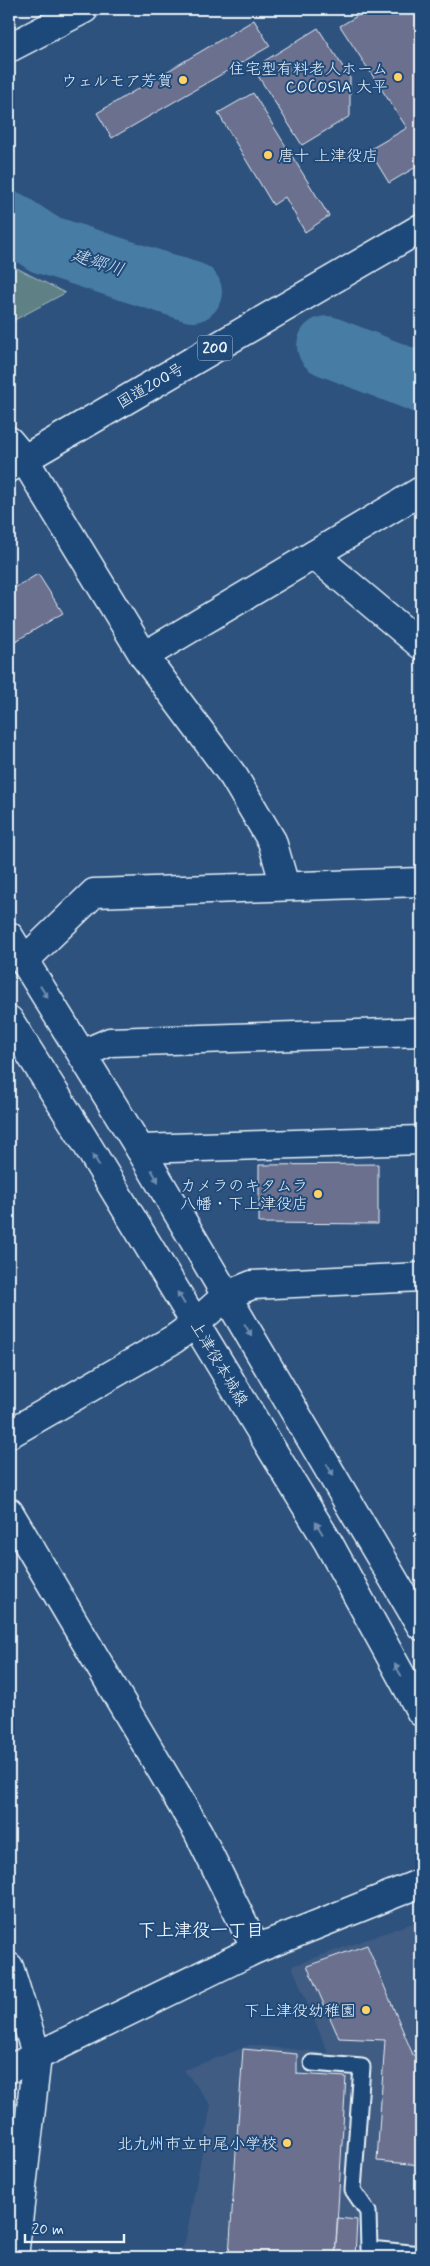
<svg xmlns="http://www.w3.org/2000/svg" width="430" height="2266" viewBox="0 0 430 2266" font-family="Mynerve,'Klee One',sans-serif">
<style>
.built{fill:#405b83}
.green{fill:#5e8186;stroke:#a3b9bf}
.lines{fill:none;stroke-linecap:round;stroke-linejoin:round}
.river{stroke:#477ca4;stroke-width:60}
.building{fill:#6a708e;stroke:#e8f1f8}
.service-casing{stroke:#e8f1f8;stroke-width:19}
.minor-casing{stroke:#e8f1f8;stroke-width:31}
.tertiary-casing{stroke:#e8f1f8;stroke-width:31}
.trunk-casing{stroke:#e8f1f8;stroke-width:31}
.service{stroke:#1f4a7a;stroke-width:15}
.minor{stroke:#1f4a7a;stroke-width:28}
.tertiary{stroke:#1f4a7a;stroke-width:28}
.trunk{stroke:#1f4a7a;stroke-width:28}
.oneway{fill:#6f8dac}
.poi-dot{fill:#ffd166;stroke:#1f4a7a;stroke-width:2}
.labels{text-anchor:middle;stroke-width:4;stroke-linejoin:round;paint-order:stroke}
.shield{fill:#1f4a7a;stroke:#acbfd2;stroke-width:1}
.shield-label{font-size:15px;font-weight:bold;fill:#e8f1f8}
.poi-label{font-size:16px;fill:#e8f1f8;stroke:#1f4a7a;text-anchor:end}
.street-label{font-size:16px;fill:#e8f1f8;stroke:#1f4a7a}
.water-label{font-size:18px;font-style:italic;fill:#d0dfeb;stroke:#1f4a7a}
.neighbourhood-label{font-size:18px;font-weight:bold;fill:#e8f1f8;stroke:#1f4a7a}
</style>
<rect width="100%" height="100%" fill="#2e527e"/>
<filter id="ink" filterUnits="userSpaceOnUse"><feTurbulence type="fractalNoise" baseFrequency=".02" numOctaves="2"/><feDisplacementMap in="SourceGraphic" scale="10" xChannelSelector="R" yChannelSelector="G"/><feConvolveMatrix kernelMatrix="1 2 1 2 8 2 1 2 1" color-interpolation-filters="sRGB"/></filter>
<g filter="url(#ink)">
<path class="built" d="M421,1920v337h-245l9,-14 26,-138 -27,-35 67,-25 77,8 -36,-87z"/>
<path class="green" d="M9,264l56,29 -56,30z"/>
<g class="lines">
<g class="river">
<path d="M9,221l35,23 148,48"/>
<path d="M327,346l94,37"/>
</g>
</g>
<g class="building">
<path d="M369,9h48l4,7v148l-32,19 -20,-33 38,-22 -67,-102z"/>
<path d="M254,20l16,26 -158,92 -15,-25z"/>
<path d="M318,28l32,50v38l-48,29 -49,-77z"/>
<path d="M253,93l76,123 -24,16 -20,-35 -12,8 -55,-92z"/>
<path d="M38,574l25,39 -54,32v-54z"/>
<path d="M378,1164v60l-119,-1v-58z"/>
<path d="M367,1945l46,110 8,1v109l-44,-4 8,-121 -46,-2 -32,-72z"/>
<path d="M243,2049l54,5v20l49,3 -11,180h-77l-29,-2z"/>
<path d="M338,2218l19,2 -2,37h-20z"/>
</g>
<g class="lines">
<g class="service-casing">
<path id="service" d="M312,2063l50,4 -9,123 15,22 1,37 52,5"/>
</g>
<g class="minor-casing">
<g id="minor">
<path d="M9,48l75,-39"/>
<path d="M9,441l15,18 120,197 90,121 38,64 13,45"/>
<path d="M314,555l107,90"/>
<path d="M144,656l277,-165"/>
<path d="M25,960l69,-67 327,-11"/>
<path d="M82,1054l28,-12 311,-10"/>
<path d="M140,1149l281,-9"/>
<path d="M196,1323l31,-28 25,-10 169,-8"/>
<path d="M9,1967l28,89 -23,201"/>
<path d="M9,2069l28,-13"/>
</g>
</g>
<g class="tertiary-casing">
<g id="tertiary">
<path d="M9,936l131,213 281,477"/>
<path d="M9,1020l74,118 245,404 93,170"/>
<path d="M9,1434l165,-95 22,-16"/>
<path d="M9,1512l189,320 58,117"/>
<path d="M37,2056l219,-107 165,-66"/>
</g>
</g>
<g class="trunk-casing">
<path id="trunk" d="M9,468l412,-240"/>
</g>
<use href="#service" class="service"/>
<use href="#minor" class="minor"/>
<use href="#tertiary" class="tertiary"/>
<use href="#trunk" class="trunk"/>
</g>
<defs><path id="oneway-solid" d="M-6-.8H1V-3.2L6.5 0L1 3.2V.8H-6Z" transform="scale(1.25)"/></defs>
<g class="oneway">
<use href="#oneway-solid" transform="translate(44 992) rotate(58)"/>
<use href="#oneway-solid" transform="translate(96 1160) rotate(-121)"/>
<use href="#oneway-solid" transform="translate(155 1176) rotate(61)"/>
<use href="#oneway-solid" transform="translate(181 1298) rotate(-121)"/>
<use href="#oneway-solid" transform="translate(248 1330) rotate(60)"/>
<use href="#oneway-solid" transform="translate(330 1470) rotate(60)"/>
<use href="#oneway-solid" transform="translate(319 1528) rotate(-121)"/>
<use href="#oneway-solid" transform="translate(398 1670) rotate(-119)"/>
</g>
</g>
<g class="poi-dot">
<circle cx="398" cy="77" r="5"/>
<circle cx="183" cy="80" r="5"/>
<circle cx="268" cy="155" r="5"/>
<circle cx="318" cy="1194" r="5"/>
<circle cx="366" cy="2010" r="5"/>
<circle cx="287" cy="2143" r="5"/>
</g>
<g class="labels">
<rect class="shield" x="197.5" y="335.5" width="35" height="25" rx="4"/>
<g class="shield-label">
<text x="215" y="353">200</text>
</g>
<g class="poi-label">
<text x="388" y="74">住宅型有料老人ホーム<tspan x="388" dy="18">COCOSIA 大平</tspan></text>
<text x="173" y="86">ウェルモア芳賀</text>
<text x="278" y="161" text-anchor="start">唐十 上津役店</text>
<text x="308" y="1191">カメラのキタムラ<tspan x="308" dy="18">八幡・下上津役店</tspan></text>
<text x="356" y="2016">下上津役幼稚園</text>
<text x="277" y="2149">北九州市立中尾小学校</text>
</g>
<g class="street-label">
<text transform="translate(150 385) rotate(-30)" y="6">国道200号</text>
<text transform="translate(220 1363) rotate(59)" y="6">上津役本城線</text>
</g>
<g class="water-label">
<text transform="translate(98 262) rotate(18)" y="6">建郷川</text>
</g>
<g class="neighbourhood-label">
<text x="201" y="1936">下上津役一丁目</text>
</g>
</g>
<rect width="430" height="2266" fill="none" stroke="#1f4a7a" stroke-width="30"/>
<rect x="15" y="15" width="400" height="2236" fill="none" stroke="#e8f1f8" stroke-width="2" filter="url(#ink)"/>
<path d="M25 2234v8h99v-8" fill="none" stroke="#e8f1f8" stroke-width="2.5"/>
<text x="32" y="2234" font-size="15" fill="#e8f1f8" stroke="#1f4a7a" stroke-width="4" paint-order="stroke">20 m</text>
</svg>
